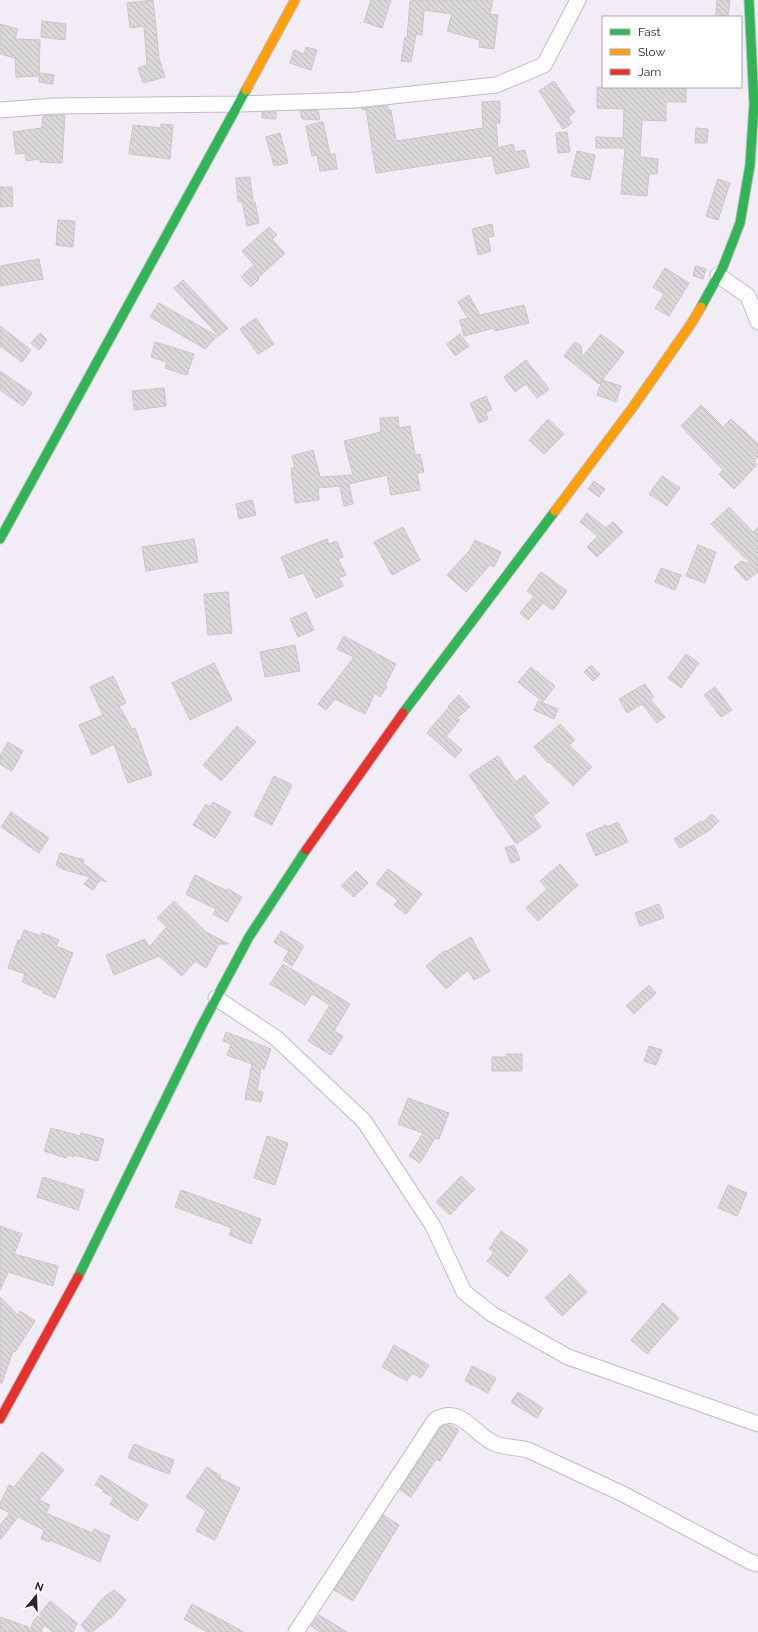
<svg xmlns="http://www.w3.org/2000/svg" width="758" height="1632" viewBox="0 0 758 1632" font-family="Raleway,sans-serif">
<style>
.building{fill:url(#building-back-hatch);stroke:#c8c6c6}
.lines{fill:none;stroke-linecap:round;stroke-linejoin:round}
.street-casing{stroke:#c0bcc5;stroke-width:17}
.fast-casing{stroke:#c0bcc5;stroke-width:11}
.slow-casing{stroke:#c0bcc5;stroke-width:11}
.jam-casing{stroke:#c0bcc5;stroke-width:11}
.street{stroke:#fdfcfe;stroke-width:15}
.fast{stroke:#30b455;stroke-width:9}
.slow{stroke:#ff9f0a;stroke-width:9}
.jam{stroke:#e5322d;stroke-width:9}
</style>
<defs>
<pattern id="building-back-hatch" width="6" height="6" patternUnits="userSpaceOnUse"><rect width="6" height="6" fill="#dad8d8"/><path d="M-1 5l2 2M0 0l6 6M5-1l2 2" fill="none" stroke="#bbb9ba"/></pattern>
</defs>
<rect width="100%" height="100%" fill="#f2ecf7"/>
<g class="building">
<path d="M153,0l6,58 6,19 -22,6 -5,-15 9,-3 -3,-39 -14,2 -3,-25z"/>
<path d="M371,0h20l-9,28 -18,-6z"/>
<path d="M413,0h80l-3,14 8,1 -4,34 -15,-2 1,-7 -33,-9 5,-17 -28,-4 -2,25 -6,-1 -5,28 -10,-1 4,-24 2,1 3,-37h3z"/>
<path d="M717,0h13l-2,16 -12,-1z"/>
<path d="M42,21l24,3 -1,16 -24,-3z"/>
<path d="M0,24l18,5 -3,10 25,1 -1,36 -23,1 -1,-19 -15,-4z"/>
<path d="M306,47l11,3 -6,20 -21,-7 4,-13 10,4z"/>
<path d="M40,73l14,2 -1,9 -14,-2z"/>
<path d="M554,81l21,31 -7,5 4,6 -9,6 -24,-38z"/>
<path d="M597,87h89v15h-20v19l-24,-1 -2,37 18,2 -1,15h-8l-2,22 -26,-2 4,-46h-29v-11l27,1 1,-29 -27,-1z"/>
<path d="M500,101v22h-4l2,25 15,-4 2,8 10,-2 4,17 -33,7 -4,-18h-3l-113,17 -10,-64 -4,1v-2l26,-2v4h3l5,31 87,-13 -1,-26z"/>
<path d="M318,110l2,10 -18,-1 -2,-8z"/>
<path d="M262,112h14v7l-14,-1z"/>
<path d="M65,115l-3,48 -22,-1v-3l-14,2 -1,-8 -9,1 -3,-22 29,-4 1,-12z"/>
<path d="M321,122h2l7,32h5l2,15 -17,2 -3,-16 -5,1 -6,-30z"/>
<path d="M161,124l12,1 -3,34 -41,-5 4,-29 28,3z"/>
<path d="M696,128l12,1 -1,14h-12z"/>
<path d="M567,132l3,20 -12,1 -2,-20z"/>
<path d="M280,133l8,30 -14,3 -8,-29z"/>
<path d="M577,151l18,4 -5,25 -19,-4z"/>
<path d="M250,177l3,25h2l4,21 -12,3 -5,-25 -4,1 -2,-24z"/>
<path d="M718,179l12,4 -12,37 -12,-4z"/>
<path d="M0,187h12l1,19 -13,1z"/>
<path d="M58,220l17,1 -2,26 -17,-2z"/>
<path d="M492,224l2,12 -6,1 3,14 -13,4 -6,-26z"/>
<path d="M269,227l8,8 -5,4 13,14 -27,25 1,1 -8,8 -10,-10 13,-12 -12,-14z"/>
<path d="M39,259l4,20 -43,7v-20z"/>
<path d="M695,266l11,3 -3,10 -10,-3z"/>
<path d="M665,268l24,15 -20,33 -14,-8 9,-14 -11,-7z"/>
<path d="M183,280l45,48 -9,8 -45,-48z"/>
<path d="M469,295l11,20 44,-10 5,18 -34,8 -1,-3 -30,8 -4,-16 8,-2 -10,-16z"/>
<path d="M159,303l58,33 -12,13 -8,-5 -47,-27z"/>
<path d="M256,318l18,26 -16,10 -18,-25z"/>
<path d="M0,326l31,24 -9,12 -22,-16z"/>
<path d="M40,333l7,7 -8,10 -8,-7z"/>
<path d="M460,334l9,12 -14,10 -8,-12z"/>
<path d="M601,334l23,18 -25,32 -35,-28 11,-14 6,4 1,11z"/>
<path d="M155,342l39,12 -7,21 -22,-7 2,-6 -16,-5z"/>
<path d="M526,360l23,29 -12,9 -11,-14 -11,8 -11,-15z"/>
<path d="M0,371l32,22 -9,13 -23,-16z"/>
<path d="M602,380l19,6 -5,16 -19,-7z"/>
<path d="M164,388l2,18 -32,4 -2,-19z"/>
<path d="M486,396l6,14 -6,2 2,7 -9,4 -9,-20z"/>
<path d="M701,405l22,22 8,-8 27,25v13l-4,4 3,4 -23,24 -15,-15 4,-4 -42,-44z"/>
<path d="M398,417l1,11 11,-2 5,29 5,-1 4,18 -7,1 3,17 -29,5 -4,-20 -38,9 4,20 -9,2 -4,-20 -22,2 1,12 -24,3 -4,-35h4l-3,-12 21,-6 7,27 33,-2 -9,-34 37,-9 -1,-14z"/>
<path d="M548,419l16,15 -20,20 -15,-14z"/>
<path d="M662,476l18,12 -13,18 -18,-12z"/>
<path d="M594,481l11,8 -6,8 -11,-8z"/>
<path d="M252,500l4,15 -17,4 -3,-15z"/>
<path d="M729,507l24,25 5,-5v45l-12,9 -12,-14 7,-6 11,4 -41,-41z"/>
<path d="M587,513l19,15 7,-6 10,10 -26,25 -10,-10 11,-11 -18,-14z"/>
<path d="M403,527l17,33 -28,15 -18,-33z"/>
<path d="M194,539l4,23 -52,9 -4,-24z"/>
<path d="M327,539l2,5 8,-3 6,16 -5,2 8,16 -7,3 4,8 -27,12 -12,-25 -15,5 -8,-21z"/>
<path d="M475,540l26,12 -7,15 -4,-2 -24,27 -19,-17 23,-25z"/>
<path d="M698,545l18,7 -11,31 -19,-7z"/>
<path d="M661,568l20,7 -6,15 -20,-8z"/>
<path d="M541,572l26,19 -14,19 -10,-7 -15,17 -8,-7 14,-17 -7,-5z"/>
<path d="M228,592l4,41 -24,2 -4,-41z"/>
<path d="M306,612l8,18 -16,7 -8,-18z"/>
<path d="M344,636l52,28 -11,21 2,2 -7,10 -5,-4 -10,21 -30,-15 -9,11 -8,-6 36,-47 -17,-8z"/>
<path d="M295,645l5,26 -35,6 -5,-25z"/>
<path d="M686,654l13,9 -18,25 -13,-10z"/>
<path d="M214,663l18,37 -42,20 -18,-37z"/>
<path d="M591,665l9,9 -7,7 -9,-9z"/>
<path d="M531,667l24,19 -12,16 -25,-20z"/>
<path d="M113,676l13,27 -7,3 13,23 3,-1 17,47 -24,8 -14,-39 -22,11 -13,-30 24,-10 -13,-28z"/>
<path d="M645,684l9,13 -4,2 15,18 -8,6 -15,-19 -15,9 -8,-14z"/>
<path d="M715,687l17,23 -11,7 -17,-22z"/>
<path d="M459,695l11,12 -13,11 3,2 -14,16 16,14 -7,8 -28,-25 22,-26 -1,-1z"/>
<path d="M538,701l20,8 -4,10 -20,-9z"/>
<path d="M560,724l15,16 -6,5 23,22 -19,19 -24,-24 -1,1 -14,-16z"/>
<path d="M237,726l19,16 -35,39 -18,-16z"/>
<path d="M8,742l15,9 -11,20 -12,-7v-8z"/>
<path d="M498,756l18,26 8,-7 25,28 -16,13 8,11 -25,17 -47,-69z"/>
<path d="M274,776l18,9 -20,40 -18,-9z"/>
<path d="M213,802l18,10 -16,26 -22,-13 13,-21 4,3z"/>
<path d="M11,812l38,26 -10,15 -38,-26z"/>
<path d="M712,814l7,7 -9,9 -30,18 -6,-9 27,-18 1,2z"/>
<path d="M618,822l10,20 -32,14 -10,-22 20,-9 1,2z"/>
<path d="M514,845l6,15 -9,3 -6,-15z"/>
<path d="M60,853l24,7 -1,3 24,19 -7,-2 -7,10 -9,-6 6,-7 -28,-8 -6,-4z"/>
<path d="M560,864l18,21 -40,36 -12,-13 21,-19 -7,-8z"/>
<path d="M388,869l34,25 -16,20 -12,-9 4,-5 -22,-16z"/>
<path d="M356,871l12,12 -14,14 -13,-11z"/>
<path d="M195,875l32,16 1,-2 14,8 -15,25 -14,-8 3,-5 -30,-15z"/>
<path d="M174,901l32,31 23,12h-10l-13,24 -11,-7 -13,15 -23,-20 -45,19 -8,-20 39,-16 4,8 18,-20 -10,-9z"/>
<path d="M659,904l5,14 -24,8 -5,-13z"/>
<path d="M24,930l17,6 1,-3 17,7 -3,6 17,7 -18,45 -12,-5 1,-2 -22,-9 3,-8 -17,-6 10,-28 2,1z"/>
<path d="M281,931l23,15 -12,20 -9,-6 6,-9 -15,-9z"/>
<path d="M471,937l19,34 -16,9 -6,-10 -22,19 -20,-23 18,-15 1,1z"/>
<path d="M283,964l67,40 -16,27 9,5 -12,19 -23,-14 22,-36 -18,-11 -7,11 -35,-21z"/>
<path d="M649,985l7,8 -22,21 -8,-8z"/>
<path d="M226,1032l45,17 -7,20 -3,-1 -4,23 6,1 -2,10 -16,-3 7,-35 -25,-9 4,-11 -8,-3z"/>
<path d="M649,1046l13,4 -6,15 -12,-4z"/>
<path d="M506,1054h16v17h-30v-14h14z"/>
<path d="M408,1098l41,15 -10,26 -4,-1 -15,25 -11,-7 14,-23 -25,-9z"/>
<path d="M51,1128l29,8 1,-3 23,6 -6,22 -24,-6v2l-7,-2 -1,3 -22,-7z"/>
<path d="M267,1136l21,7 -13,42 -21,-7z"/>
<path d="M461,1176l14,13 -25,26 -14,-13z"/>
<path d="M43,1177l41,13 -6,20 -41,-13z"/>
<path d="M728,1185l19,8 -10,23 -19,-8z"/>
<path d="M181,1190l80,29 -10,25 -22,-9 3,-7 -57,-21z"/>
<path d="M0,1226l22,8 -8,20 44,12 -5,20 -45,-14 -8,18z"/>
<path d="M501,1231l27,19 -20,27 -21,-16 7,-9 -5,-3z"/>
<path d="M570,1274l17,18 -25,24 -17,-18z"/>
<path d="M0,1297l18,18 2,-4 15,10 -20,31 -2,-1 -11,32h-2z"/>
<path d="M663,1303l16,15 -32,36 -16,-14z"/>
<path d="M394,1345l35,20 -8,13 -9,-5 -5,8 -25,-14z"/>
<path d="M472,1366l24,12 -8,15 -23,-12z"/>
<path d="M518,1392l25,16 -6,10 -26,-16z"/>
<path d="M446,1425h5l8,5 -19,31 -4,-2 -25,38 -11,-7 41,-63z"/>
<path d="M134,1444l40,16 -5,14 -41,-16z"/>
<path d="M42,1452l22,18 -25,30 11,5 -4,8 46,20 2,-4 16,7 -10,26 -50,-22 -1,2 -8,-3 3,-9 -26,-13 -18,23v-15l10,-12 -10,-5v-5l9,-18 5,2z"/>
<path d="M207,1467l14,9 -2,2 21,10 -25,52 -19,-9 10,-20 -20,-14z"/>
<path d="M101,1475l47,30 -11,16 -27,-17 4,-6 -11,-6 1,-2 -9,-5z"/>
<path d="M383,1515l16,10 -46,76 -19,-11z"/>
<path d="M114,1590l12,10 -12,15 -22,17h-5l-6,-7 22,-27z"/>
<path d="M50,1601l27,22 -4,9h-20l-9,-7 -3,7h-41v-15l31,11 2,-6z"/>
<path d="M192,1604l52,28h-37l-23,-13z"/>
<path d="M319,1615l28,17h-27l-9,-6z"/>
</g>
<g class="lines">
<g class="street-casing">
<g id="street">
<path d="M0,110l54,-4 185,-2 116,-4 141,-15 48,-20 34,-65"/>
<path d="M718,275l30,21 10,26"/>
<path d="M216,998l60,40 88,83 69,105 31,66 28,22 76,43 190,67"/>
<path d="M296,1632l139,-212c26,-16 38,14 59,23 10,5 23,4 34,7l95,44 128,68 7,2"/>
</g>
</g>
<g class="fast-casing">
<g id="fast">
<path d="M701,307l22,-40 17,-44 10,-58 4,-61 -5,-104"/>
<path d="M0,539l246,-449"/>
<path d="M403,713l152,-202"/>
<path d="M78,1277l124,-252 47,-88 57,-87"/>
</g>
</g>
<g class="slow-casing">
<g id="slow">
<path d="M246,90l49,-90"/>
<path d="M555,511l78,-104 58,-83 10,-17"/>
</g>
</g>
<g class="jam-casing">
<g id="jam">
<path d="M306,850l97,-137"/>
<path d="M0,1419l78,-142"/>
</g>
</g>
<use href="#street" class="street"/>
<use href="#fast" class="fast"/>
<use href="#slow" class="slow"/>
<use href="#jam" class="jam"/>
</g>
<rect x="602" y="16" width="140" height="72" fill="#ffffff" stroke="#a9a7ab"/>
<rect x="610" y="29" width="20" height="6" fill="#30b455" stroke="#a9a7ab"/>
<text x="638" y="36" font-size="12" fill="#29242d">Fast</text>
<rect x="610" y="49" width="20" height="6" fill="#ff9f0a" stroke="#a9a7ab"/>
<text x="638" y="56" font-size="12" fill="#29242d">Slow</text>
<rect x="610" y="69" width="20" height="6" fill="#e5322d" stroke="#a9a7ab"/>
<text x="638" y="76" font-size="12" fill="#29242d">Jam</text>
<g transform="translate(36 1596) rotate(19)" stroke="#ffffff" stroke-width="3" paint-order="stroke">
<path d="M0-3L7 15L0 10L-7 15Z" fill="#29242d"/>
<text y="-6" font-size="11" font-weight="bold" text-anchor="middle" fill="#29242d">N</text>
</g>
</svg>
